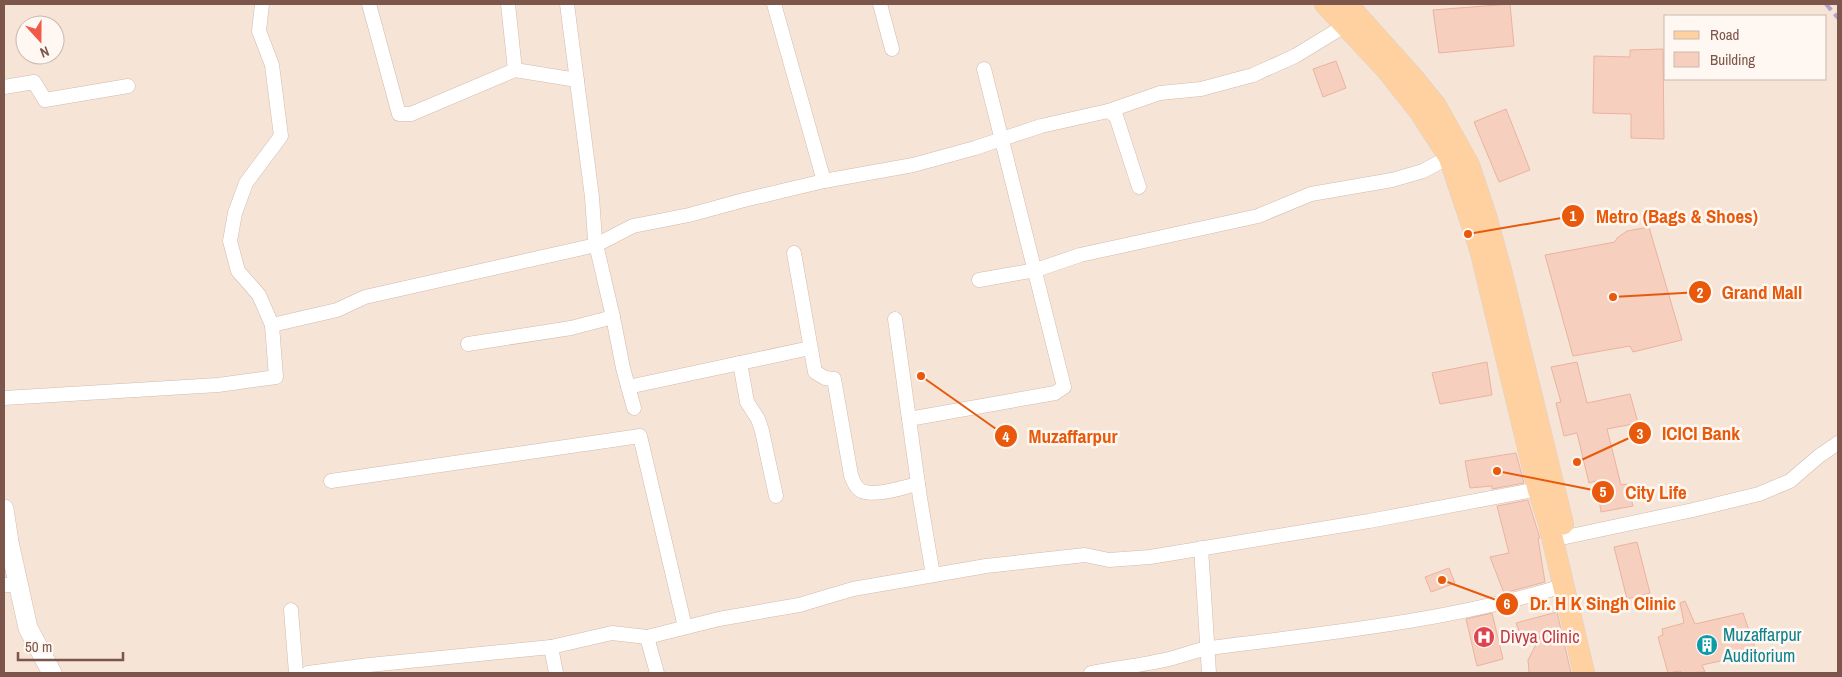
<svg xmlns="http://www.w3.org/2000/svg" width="1842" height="677" viewBox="0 0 1842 677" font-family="'Archivo Narrow',sans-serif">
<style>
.residential{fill:#f6e5d7;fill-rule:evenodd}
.building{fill:#f6cfbf;stroke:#eab39e}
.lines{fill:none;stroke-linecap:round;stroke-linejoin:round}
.street-casing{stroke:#d2baad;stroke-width:15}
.secondary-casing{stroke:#d8bcad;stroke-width:20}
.primary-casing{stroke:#dad0cc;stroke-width:22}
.street{stroke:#fff;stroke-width:14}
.secondary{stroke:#fff;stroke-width:19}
.primary{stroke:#ffd1a0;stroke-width:21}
.rail{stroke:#b5a5cb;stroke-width:4;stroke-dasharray:8 5;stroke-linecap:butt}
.labels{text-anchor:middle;stroke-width:5;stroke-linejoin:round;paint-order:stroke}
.culture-label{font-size:18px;fill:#0d838f;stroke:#fff8f2;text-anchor:start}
.health-label{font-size:18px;fill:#be3a42;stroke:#fff8f2;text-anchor:start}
.leader{fill:none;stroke:#e8590c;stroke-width:2}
.callout-dot{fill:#e8590c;stroke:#fff8f2;stroke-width:2}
.mark-label{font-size:15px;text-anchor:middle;font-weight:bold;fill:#fff}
.callout-label{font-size:19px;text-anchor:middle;font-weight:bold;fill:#e8590c;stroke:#fff8f2;stroke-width:5;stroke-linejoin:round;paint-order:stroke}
</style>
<rect width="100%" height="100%" fill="#fef4ea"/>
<path class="residential" d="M4,4h1834v669h-1834zM1666,16h160v63h-160zM25,25h30v30h-30z"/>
<g class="building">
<path d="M1510,4l4,42 -75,7 -6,-43z"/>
<path d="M1663,49l1,90 -33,-1v-24l-38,-1 1,-57 36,1v-7z"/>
<path d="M1336,61l10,27 -23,9 -10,-28z"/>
<path d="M1506,109l24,61 -31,12 -25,-60z"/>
<path d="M1649,227l33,113 -49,12 -3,-6 -57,10 -28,-101 70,-13 2,-4 10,-7z"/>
<path d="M1487,362l5,33 -52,9 -8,-31z"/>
<path d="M1577,362l10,41 43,-9 8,29 -31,6 14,56 6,-1 6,22 -32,6 -5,-31 -7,2 -12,-50 -13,3 -8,-33 5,-1 -10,-35z"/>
<path d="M1516,453l8,30 -32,6v-3l-22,2 -5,-27z"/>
<path d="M1528,500l12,38h-2l7,44 -41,11 -14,-36 19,-4 -12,-47z"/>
<path d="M1637,542l13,51 -23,6 -13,-52z"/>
<path d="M1449,568l6,15 -24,9 -6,-15z"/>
<path d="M1685,601l10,23 48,-11 14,40 -55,12 3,7 -23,1 -2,-2 -12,2 -10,-36 5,-2 -1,-6 22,-6 -4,-20z"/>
<path d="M1557,612l14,61h-42l-1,-13 12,-23 -17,4 -7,-18z"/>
<path d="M1492,613l11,46 -26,7 -11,-47z"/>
</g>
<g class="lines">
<g class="street-casing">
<g id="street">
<path d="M369,4l30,110h12l104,-44 62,10"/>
<path d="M508,4l7,66"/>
<path d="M567,4l25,193 3,43 18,77 10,51 11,40"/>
<path d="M774,4l50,177"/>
<path d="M880,4l12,45"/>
<path d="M4,87l30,-5 11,18 83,-14"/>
<path d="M1108,111l52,-18 41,-4 52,-14 42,-19 51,-31"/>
<path d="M794,253l21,119 10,6 9,1 17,96c2,6 5,14 11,16 14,6 41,-4 56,-7"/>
<path d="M979,280l57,-10 44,-15 178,-39 53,-22 81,-14 31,-9 26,-14"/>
<path d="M895,319l25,179 13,77"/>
<path d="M272,325l65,-15 28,-13 231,-52 37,-19 56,-11 55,-15 80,-19 89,-16 62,-17 66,-22 67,-15 8,5 23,71"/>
<path d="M468,344l103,-16 42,-11"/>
<path d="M740,363l7,39 11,17 4,12 14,65"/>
<path d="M628,387l182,-39"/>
<path d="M4,398l214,-13 58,-8 -4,-52 -13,-30 -21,-24 -8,-30 5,-28 11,-30 35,-47 -9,-71 -13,-34 3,-27"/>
<path d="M909,419l146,-26 9,-6 -80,-318"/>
<path d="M331,481l309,-45 45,191"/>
<path d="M1566,537l127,-27 66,-16 31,-13 29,-25 19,-13"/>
<path d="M1201,548l8,125"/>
<path d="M4,585h15"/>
<path d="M291,610l5,63"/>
<path d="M647,637l72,-18 80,-14 54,-16 133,-23 99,-11 24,5 41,-3 219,-36 169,-32"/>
<path d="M551,647l5,26"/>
<path d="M308,673l61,-8 182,-18 61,-14 35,4 10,36"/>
<path d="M1091,673c26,-5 52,-8 78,-14 13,-3 27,-9 40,-11 119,-15 239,-27 354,-62"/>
</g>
</g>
<g class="secondary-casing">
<path id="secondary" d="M4,509l5,33 19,86 24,45"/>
</g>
<g class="primary-casing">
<g id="primary">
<path d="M1325,4l61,65 34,43 29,45 31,92 58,240 11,35 35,149"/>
<path d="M1347,4l63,70 26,32 33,59 17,51 16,58 61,250"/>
</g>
</g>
<use href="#street" class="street"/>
<use href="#secondary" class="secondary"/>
<use href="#primary" class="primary"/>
<path class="rail" d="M1826,4l12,14"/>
</g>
<defs>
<g id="hospital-disc" transform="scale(1.125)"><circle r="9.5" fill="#e0444e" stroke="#fff8f2"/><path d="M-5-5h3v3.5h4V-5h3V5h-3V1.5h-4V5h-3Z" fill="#fff"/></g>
<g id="building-disc" transform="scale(1.125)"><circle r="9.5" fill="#0f9aa8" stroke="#fff8f2"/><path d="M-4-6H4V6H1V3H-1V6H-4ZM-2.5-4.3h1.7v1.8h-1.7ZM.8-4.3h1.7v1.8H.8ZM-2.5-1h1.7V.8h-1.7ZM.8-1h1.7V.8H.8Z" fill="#fff"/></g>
</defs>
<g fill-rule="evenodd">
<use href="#hospital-disc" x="1484" y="637"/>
<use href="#building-disc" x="1707" y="645"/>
</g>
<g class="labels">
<g class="culture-label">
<text x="1723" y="641">Muzaffarpur<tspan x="1723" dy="21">Auditorium</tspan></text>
</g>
<g class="health-label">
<text x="1500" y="643">Divya Clinic</text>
</g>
</g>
<path class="leader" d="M1468 234L1573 216M1613 297L1700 292M1577 462L1640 433M921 376L1006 436M1497 471L1603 492M1442 580L1507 604"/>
<g class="callout-dot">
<circle cx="1468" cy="234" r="5"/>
<circle cx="1613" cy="297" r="5"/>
<circle cx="1577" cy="462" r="5"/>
<circle cx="921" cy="376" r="5"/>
<circle cx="1497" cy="471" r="5"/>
<circle cx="1442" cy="580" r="5"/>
<circle cx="1573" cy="216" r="12"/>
<circle cx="1700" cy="292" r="12"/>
<circle cx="1640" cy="433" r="12"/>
<circle cx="1006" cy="436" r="12"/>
<circle cx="1603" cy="492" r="12"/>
<circle cx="1507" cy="604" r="12"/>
</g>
<g class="mark-label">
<text x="1573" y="221">1</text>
<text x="1700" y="298">2</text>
<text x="1640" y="439">3</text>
<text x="1006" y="442">4</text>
<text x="1603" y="497">5</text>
<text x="1507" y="609">6</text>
</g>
<g class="callout-label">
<text x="1677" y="223">Metro (Bags &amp; Shoes)</text>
<text x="1762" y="299">Grand Mall</text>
<text x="1701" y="440">ICICI Bank</text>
<text x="1073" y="443">Muzaffarpur</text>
<text x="1656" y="499">City Life</text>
<text x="1603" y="610">Dr. H K Singh Clinic</text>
</g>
<rect width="1842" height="677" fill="none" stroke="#7c564a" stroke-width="10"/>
<rect x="1664" y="15" width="162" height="65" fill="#fff8f2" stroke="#cbb7af"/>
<rect x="1674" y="31" width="25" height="8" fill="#ffd1a0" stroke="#cbb7af"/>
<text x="1710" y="40" font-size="15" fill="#7c564a">Road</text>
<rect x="1674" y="52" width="25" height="15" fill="#f6cfbf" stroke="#cbb7af"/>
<text x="1710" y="65" font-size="15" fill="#7c564a">Building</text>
<g transform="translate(40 40) rotate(159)"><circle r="24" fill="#fff8f2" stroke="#cbb7af"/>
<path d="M0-4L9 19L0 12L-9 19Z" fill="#f05a47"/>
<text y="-8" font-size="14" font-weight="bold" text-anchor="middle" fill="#7c564a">N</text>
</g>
<path d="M18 652v8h105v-8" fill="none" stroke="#7c564a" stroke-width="2.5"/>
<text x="25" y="652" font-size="15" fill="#7c564a" stroke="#fff8f2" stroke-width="4" paint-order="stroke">50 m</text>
</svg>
